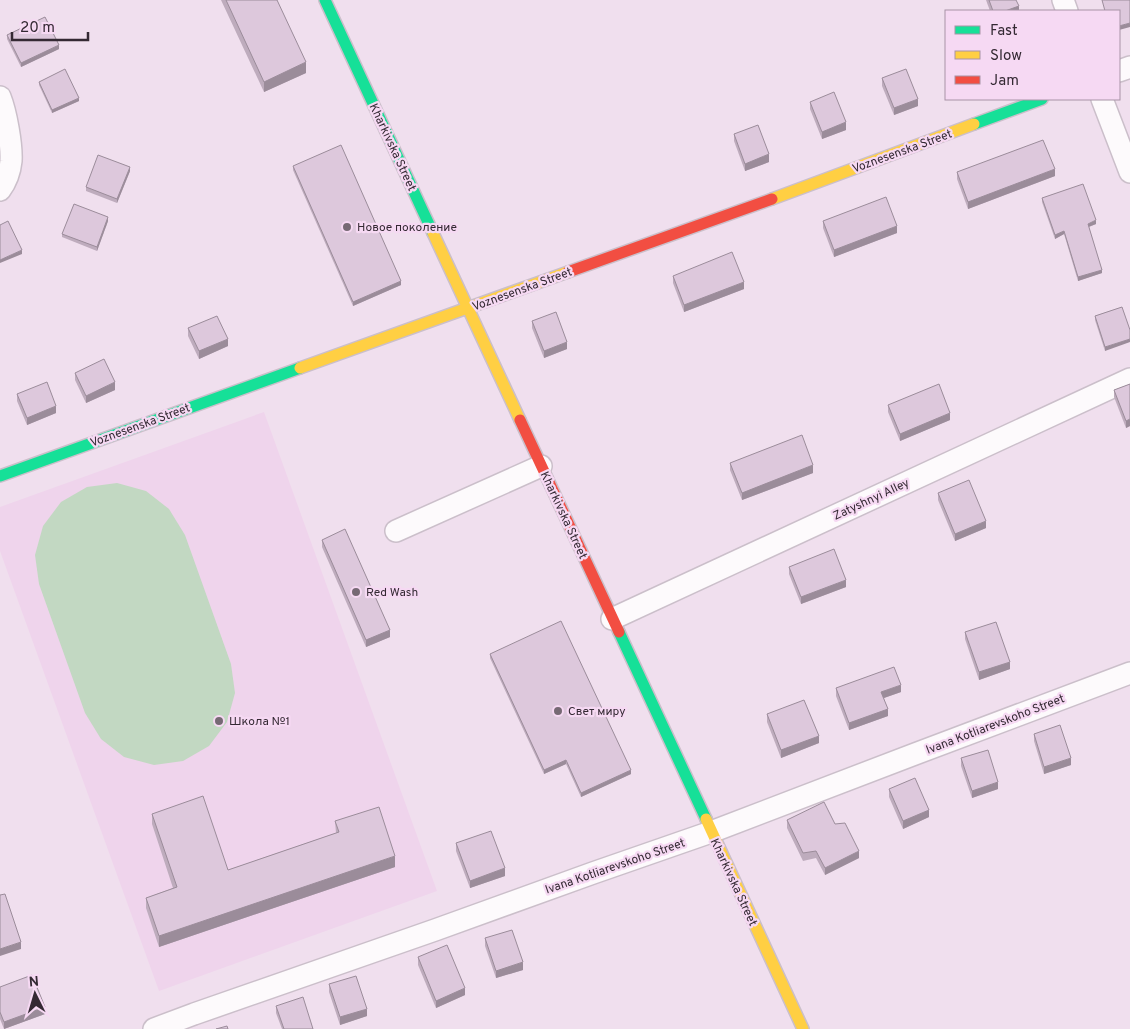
<svg xmlns="http://www.w3.org/2000/svg" width="1130" height="1029" viewBox="0 0 1130 1029" font-family="Overpass,sans-serif">
<style>
.built{fill:#efd4ec}
.green{fill:#c2d8c2}
.lines{fill:none;stroke-linecap:round;stroke-linejoin:round}
.street-casing{stroke:#cbbfca;stroke-width:24}
.fast-casing{stroke:#cbbfca;stroke-width:14}
.slow-casing{stroke:#cbbfca;stroke-width:14}
.jam-casing{stroke:#cbbfca;stroke-width:14}
.street{stroke:#fdfafc;stroke-width:21}
.fast{stroke:#16e098;stroke-width:11}
.slow{stroke:#ffcf43;stroke-width:11}
.jam{stroke:#f24e42;stroke-width:11}
.wall{fill:#beacbd}
.shaded-wall{fill:#9b8c9a}
.building{fill:#ddc8dc;stroke:#9b8c9a}
.poi-dot{fill:#766974;stroke:#f6d9f3;stroke-width:2}
.labels{text-anchor:middle;stroke-width:4.5;stroke-linejoin:round;paint-order:stroke}
.street-label{font-size:12px;fill:#342933;stroke:#f6d9f3}
.poi-label{font-size:12px;fill:#342933;stroke:#f6d9f3;text-anchor:start}
</style>
<rect width="100%" height="100%" fill="#f0dfee"/>
<path class="built" d="M264,412l173,479 -278,100 -159,-440v-44z"/>
<path class="green" d="M117,483l29,8 23,18 16,26 46,129 4,29 -8,29 -18,24 -26,15 -29,4 -30,-8 -23,-18 -16,-26 -46,-129 -4,-29 8,-29 18,-24 26,-15z"/>
<g class="lines">
<g class="street-casing">
<g id="street">
<path d="M1063,0l4,11"/>
<path d="M1119,71l11,-4"/>
<path d="M0,97c6,15 12,48 11,64 -1,10 -5,21 -11,29"/>
<path d="M1102,99l28,73"/>
<path d="M396,531l145,-65"/>
<path d="M612,619l518,-240"/>
<path d="M154,1029l40,-15 241,-84 158,-57 118,-41 204,-78 215,-81"/>
</g>
</g>
<g class="fast-casing">
<g id="fast">
<path d="M325,0l108,233"/>
<path d="M974,124l68,-25"/>
<path d="M0,476l300,-108"/>
<path d="M619,632l87,187"/>
</g>
</g>
<g class="slow-casing">
<g id="slow">
<path d="M772,199l202,-75"/>
<path d="M433,233l87,187"/>
<path d="M300,368l268,-96"/>
<path d="M706,819l97,210"/>
</g>
</g>
<g class="jam-casing">
<g id="jam">
<path d="M568,272l204,-73"/>
<path d="M520,420l99,212"/>
</g>
</g>
<use href="#street" class="street"/>
<use href="#fast" class="fast"/>
<use href="#slow" class="slow"/>
<use href="#jam" class="jam"/>
</g>
<g class="wall">
<path d="M221,0h56l29,73 -42,19z"/>
<path d="M986,0h30l3,11h-29z"/>
<path d="M7,35l52,14 -38,18 -14,-28z"/>
<path d="M882,78l36,28 -24,9 -12,-29z"/>
<path d="M39,82l40,19 -27,12 -13,-28z"/>
<path d="M810,102l36,28 -24,9 -12,-30z"/>
<path d="M734,134l35,28 -24,9 -11,-30z"/>
<path d="M293,166l108,119 -48,21 -60,-136z"/>
<path d="M130,171l-13,32 -31,-12v-4z"/>
<path d="M957,172l98,4 -87,33 -11,-30z"/>
<path d="M1042,198l54,26 -7,3 13,46 -24,8 -14,-47 -9,5 -13,-37z"/>
<path d="M108,221l-11,30 -35,-14v-3z"/>
<path d="M823,221l74,12 -63,24 -11,-29z"/>
<path d="M673,276l71,13 -60,23 -11,-29z"/>
<path d="M1122,307l-17,44 -10,-31v-4z"/>
<path d="M532,321l35,28 -23,9 -12,-30z"/>
<path d="M188,328l40,18 -29,13 -11,-23z"/>
<path d="M75,373l40,17 -29,13 -11,-23z"/>
<path d="M1130,384v42l-4,2 -12,-31v-7z"/>
<path d="M17,394l39,19 -29,12 -10,-24z"/>
<path d="M888,405l62,15 -50,21 -12,-29z"/>
<path d="M730,463l83,10 -71,27 -12,-30z"/>
<path d="M938,493l48,35 -31,13 -17,-41z"/>
<path d="M322,540l68,97 -24,10 -44,-100z"/>
<path d="M789,567l57,20 -45,17 -12,-30z"/>
<path d="M965,632l45,37 -31,11 -14,-41z"/>
<path d="M490,654l141,120 -50,23 -15,-33 -22,10 -54,-116z"/>
<path d="M836,688l65,4 -17,6 4,18 -39,14 -13,-34z"/>
<path d="M767,714l52,29 -38,15 -14,-36z"/>
<path d="M1034,734l37,31 -27,9 -10,-33z"/>
<path d="M961,758l37,31 -26,9 -11,-32z"/>
<path d="M889,789l40,28 -26,12 -14,-32z"/>
<path d="M152,814l76,56 108,-37 -1,-12 60,46 -236,80 -13,-39v-10l27,-10 -21,-64z"/>
<path d="M787,820l48,4 24,34 -34,17 -9,-17 -13,3 -16,-33z"/>
<path d="M456,843l49,33 -35,12 -14,-37z"/>
<path d="M485,938l38,32 -27,8 -11,-32z"/>
<path d="M418,957l47,38 -29,13 -18,-43z"/>
<path d="M329,984l38,32 -27,9 -11,-33z"/>
<path d="M0,987l45,27 -41,15 -4,-10z"/>
<path d="M276,1006l37,23h-31l-6,-16z"/>
</g>
<g class="shaded-wall">
<path d="M1019,6v5h-14z"/>
<path d="M1130,23v4l-11,3v-4z"/>
<path d="M59,45v4l-38,18v-4z"/>
<path d="M306,62v11l-42,19v-10z"/>
<path d="M79,98v3l-27,12v-3z"/>
<path d="M918,99v7l-24,9v-7z"/>
<path d="M846,122v8l-24,9v-7z"/>
<path d="M769,154v8l-24,9v-7z"/>
<path d="M130,167v4l-13,32v-4z"/>
<path d="M1055,169v7l-87,33v-7z"/>
<path d="M108,217v4l-11,30v-4z"/>
<path d="M1096,220v4l-8,3v-3z"/>
<path d="M897,226v7l-63,24v-7z"/>
<path d="M1064,231v3l-9,5v-4z"/>
<path d="M22,250v4l-22,9v-3z"/>
<path d="M1102,270v3l-24,8v-4z"/>
<path d="M401,281v4l-48,21v-4z"/>
<path d="M744,282v7l-60,23v-7z"/>
<path d="M228,339v7l-29,13v-8z"/>
<path d="M1130,339v3l-25,9v-4z"/>
<path d="M567,342v7l-23,9v-7z"/>
<path d="M115,382v8l-29,13v-7z"/>
<path d="M56,406v7l-29,12v-7z"/>
<path d="M950,413v7l-50,21v-7z"/>
<path d="M1130,419v7l-4,2v-7z"/>
<path d="M813,465v8l-71,27v-7z"/>
<path d="M986,521v7l-31,13v-7z"/>
<path d="M846,580v7l-45,17v-7z"/>
<path d="M390,630v7l-24,10v-7z"/>
<path d="M1010,662v7l-31,11v-8z"/>
<path d="M901,685v7l-20,7v-7z"/>
<path d="M888,709v7l-39,14v-7z"/>
<path d="M819,736v7l-38,15v-8z"/>
<path d="M1071,758v7l-27,9v-7z"/>
<path d="M566,760v4l-22,10v-4z"/>
<path d="M631,770v4l-50,23v-4z"/>
<path d="M998,782v7l-26,9v-7z"/>
<path d="M929,810v7l-26,12v-8z"/>
<path d="M859,851v7l-34,17v-7z"/>
<path d="M395,856v11l-236,80v-11z"/>
<path d="M505,868v8l-35,12v-7z"/>
<path d="M21,942v7l-21,7v-7z"/>
<path d="M523,962v8l-27,8v-7z"/>
<path d="M465,988v7l-29,13v-7z"/>
<path d="M45,1007v7l-41,15v-7z"/>
<path d="M367,1009v7l-27,9v-8z"/>
</g>
<g class="building">
<path d="M226,0h51l29,62 -42,20z"/>
<path d="M989,0h27l3,6 -14,5h-12z"/>
<path d="M1102,0h28v23l-11,3v-15h-14z"/>
<path d="M45,17l14,28 -38,18 -14,-28z"/>
<path d="M65,69l14,29 -27,12 -13,-28z"/>
<path d="M906,69l12,30 -24,9 -12,-30z"/>
<path d="M834,92l12,30 -24,10 -12,-30z"/>
<path d="M758,125l11,29 -24,10 -11,-30z"/>
<path d="M1043,140l12,29 -87,33 -11,-30z"/>
<path d="M341,145l60,136 -48,21 -60,-136z"/>
<path d="M98,155l32,12 -13,32 -31,-12z"/>
<path d="M1083,184l13,36 -8,4 14,46 -24,7 -14,-46 -9,4 -13,-37z"/>
<path d="M886,197l11,29 -63,24 -11,-29z"/>
<path d="M74,204l34,13 -11,30 -35,-13z"/>
<path d="M8,221l14,29 -22,10v-35z"/>
<path d="M732,252l12,30 -60,23 -11,-29z"/>
<path d="M1122,307l8,23v9l-25,8 -10,-31z"/>
<path d="M556,312l11,30 -23,9 -12,-30z"/>
<path d="M217,316l11,23 -29,12 -11,-23z"/>
<path d="M104,359l11,23 -29,14 -11,-23z"/>
<path d="M47,382l9,24 -29,12 -10,-24z"/>
<path d="M939,384l11,29 -50,21 -12,-29z"/>
<path d="M1130,384v35l-4,2 -12,-31z"/>
<path d="M802,435l11,30 -71,28 -12,-30z"/>
<path d="M969,480l17,41 -31,13 -17,-41z"/>
<path d="M345,529l45,101 -24,10 -44,-100z"/>
<path d="M834,549l12,31 -45,17 -12,-30z"/>
<path d="M561,621l70,149 -50,23 -15,-33 -22,10 -54,-116z"/>
<path d="M996,622l14,40 -31,10 -14,-40z"/>
<path d="M894,667l7,18 -20,7 7,17 -39,14 -13,-35z"/>
<path d="M804,700l15,36 -38,14 -14,-36z"/>
<path d="M1060,725l11,33 -27,9 -10,-33z"/>
<path d="M988,750l10,32 -26,9 -11,-33z"/>
<path d="M915,778l14,32 -26,11 -14,-32z"/>
<path d="M203,796l25,74 111,-38 -4,-11 44,-14 16,49 -236,80 -13,-38 31,-11 -25,-73z"/>
<path d="M824,802l11,22 10,-1 14,28 -34,17 -9,-17 -13,2 -16,-33z"/>
<path d="M491,831l14,37 -35,13 -14,-38z"/>
<path d="M5,894l16,48 -21,7v-54z"/>
<path d="M512,930l11,32 -27,9 -11,-33z"/>
<path d="M447,945l18,43 -29,13 -18,-44z"/>
<path d="M32,975l13,32 -41,15 -4,-10v-25z"/>
<path d="M356,976l11,33 -27,8 -11,-33z"/>
<path d="M303,997l10,32h-29l-8,-23z"/>
<path d="M227,1026l1,3h-12z"/>
</g>
<g class="poi-dot">
<circle cx="347" cy="227" r="5"/>
<circle cx="356" cy="592" r="5"/>
<circle cx="558" cy="711" r="5"/>
<circle cx="219" cy="721" r="5"/>
</g>
<g class="labels">
<g class="street-label">
<text transform="translate(393 147) rotate(65)" y="4">Kharkivska Street</text>
<text transform="translate(902 151) rotate(-20)" y="4">Voznesenska Street</text>
<text transform="translate(522 289) rotate(-20)" y="4">Voznesenska Street</text>
<text transform="translate(140 425) rotate(-20)" y="4">Voznesenska Street</text>
<text transform="translate(871 499) rotate(-25)" y="4">Zatyshnyi Alley</text>
<text transform="translate(564 515) rotate(65)" y="4">Kharkivska Street</text>
<text transform="translate(995 724) rotate(-21)" y="4">Ivana Kotliarevskoho Street</text>
<text transform="translate(615 866) rotate(-19)" y="4">Ivana Kotliarevskoho Street</text>
<text transform="translate(734 882) rotate(65)" y="4">Kharkivska Street</text>
</g>
<g class="poi-label">
<text x="357" y="231">Новое поколение</text>
<text x="366" y="596">Red Wash</text>
<text x="568" y="715">Свет миру</text>
<text x="229" y="725">Школа №1</text>
</g>
</g>
<rect x="945" y="10" width="175" height="90" fill="#f6d9f3" stroke="#a893a6"/>
<rect x="955" y="26" width="25" height="8" fill="#16e098" stroke="#a893a6"/>
<text x="990" y="35" font-size="15" fill="#342933">Fast</text>
<rect x="955" y="51" width="25" height="8" fill="#ffcf43" stroke="#a893a6"/>
<text x="990" y="60" font-size="15" fill="#342933">Slow</text>
<rect x="955" y="76" width="25" height="8" fill="#f24e42" stroke="#a893a6"/>
<text x="990" y="85" font-size="15" fill="#342933">Jam</text>
<g transform="translate(35 994) rotate(355)" stroke="#f6d9f3" stroke-width="4" paint-order="stroke">
<path d="M0-4L9 19L0 12L-9 19Z" fill="#342933"/>
<text y="-8" font-size="14" font-weight="bold" text-anchor="middle" fill="#342933">N</text>
</g>
<path d="M12 32v8h76v-8" fill="none" stroke="#342933" stroke-width="2.5"/>
<text x="20" y="32" font-size="15" fill="#342933" stroke="#f6d9f3" stroke-width="4" paint-order="stroke">20 m</text>
</svg>
